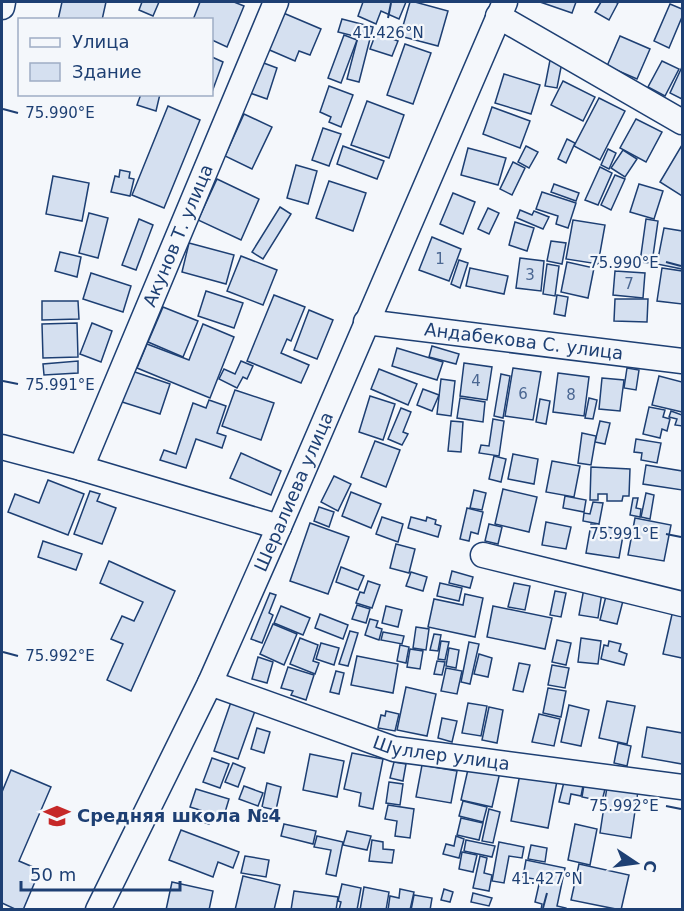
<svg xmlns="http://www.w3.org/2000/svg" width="684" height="911" viewBox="0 0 684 911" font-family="'DejaVu Sans',sans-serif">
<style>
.building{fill:#d5e0f0;stroke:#1d3f73;stroke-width:1.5}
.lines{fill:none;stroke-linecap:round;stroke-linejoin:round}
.minor-casing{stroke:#1d3f73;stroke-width:27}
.minor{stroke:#f4f7fb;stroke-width:24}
.ticks{fill:none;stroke:#1d3f73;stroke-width:2}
.labels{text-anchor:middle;stroke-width:4.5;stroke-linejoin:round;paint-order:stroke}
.number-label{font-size:15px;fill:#4b6792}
.street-label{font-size:18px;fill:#1d3f73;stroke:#f4f7fb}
.poi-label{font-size:18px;font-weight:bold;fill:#1d3f73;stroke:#f4f7fb;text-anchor:start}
.ticks-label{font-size:15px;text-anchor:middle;fill:#1d3f73;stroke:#f4f7fb;stroke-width:4.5;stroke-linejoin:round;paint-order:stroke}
</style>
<rect width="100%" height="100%" fill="#f4f7fb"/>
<g class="building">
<path d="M62,2h44l-4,18h-44z"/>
<path d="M142,2h17l-6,14 -14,-6z"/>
<path d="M200,2h34l10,4 -17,41 -15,-7v-20h-19z"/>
<path d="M363,2h43l-7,17 -18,-8 -5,13 -18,-8z"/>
<path d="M410,2h5l33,9 -10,35 -38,-10z"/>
<path d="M540,2h36l-4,11z"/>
<path d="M601,2h14l3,1 -9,17 -14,-8z"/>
<path d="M670,4l12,5v8l-13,31 -15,-7z"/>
<path d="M281,12l40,17 -11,26 -11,-4 -4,10 -30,-13z"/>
<path d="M342,19l31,8 -14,55 -12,-3 11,-42 -20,-5z"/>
<path d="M376,33l22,8 -6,15 -22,-7z"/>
<path d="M344,35l13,5 -16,43 -13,-5z"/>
<path d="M620,36l30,13 -13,30 -30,-13z"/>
<path d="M405,44l26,9 -18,51 -26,-9z"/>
<path d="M212,57l11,5 -11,30z"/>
<path d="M550,60l12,2 -5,26 -12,-2z"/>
<path d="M662,61l17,8 -14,27 -17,-9z"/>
<path d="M261,62l16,6 -10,31 -17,-6z"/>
<path d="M682,67v32l-12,-6z"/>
<path d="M504,74l36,11 -9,29 -36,-11z"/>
<path d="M563,81l32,16 -12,24 -32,-16z"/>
<path d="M329,86l24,9 -12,32 -12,-5 2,-5 -11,-5z"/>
<path d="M141,94h19l-4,17 -19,-6z"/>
<path d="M599,98l26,13 -25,49 -26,-14z"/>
<path d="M367,101l37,14 -15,43 -38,-13z"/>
<path d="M168,106l32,14 -36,88 -32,-13z"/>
<path d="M492,107l38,14 -10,27 -37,-14z"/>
<path d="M244,114l28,13 -20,42 -27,-13z"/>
<path d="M636,119l26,13 -16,30 -26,-14z"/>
<path d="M323,128l18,6 -12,32 -17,-6z"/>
<path d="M567,139l8,4 -9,20 -8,-4z"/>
<path d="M682,145v51l-22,-14z"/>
<path d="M343,146l41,15 -7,18 -40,-15z"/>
<path d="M526,146l12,6 -9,16 -11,-6z"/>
<path d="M468,148l38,10 -8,27 -37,-10z"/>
<path d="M608,149l8,4 -7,16 -8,-4z"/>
<path d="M623,150l14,9 -12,18 -14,-9z"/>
<path d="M513,162l12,6 -13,27 -12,-6z"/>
<path d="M296,165l21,6 -9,33 -21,-6z"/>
<path d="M600,167l12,6 -14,32 -13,-5z"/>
<path d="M120,170l10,2 -1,6 5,1 -4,17 -19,-4 4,-16 4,1z"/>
<path d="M615,175l10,4 -14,31 -10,-5z"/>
<path d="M53,176l36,7 -7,38 -36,-7z"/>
<path d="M217,179l42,20 -18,41 -43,-20z"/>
<path d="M329,181l37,12 -13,38 -37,-13z"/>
<path d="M554,184l25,9 -3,8 -25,-9z"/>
<path d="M639,184l24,7 -9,28 -24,-7z"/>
<path d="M542,192l34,11 -8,25 -12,-4 2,-8 -22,-7z"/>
<path d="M453,193l22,9 -12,32 -23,-10z"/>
<path d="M280,207l11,7 -28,45 -11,-7z"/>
<path d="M488,208l11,5 -10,21 -11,-5z"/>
<path d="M520,210l12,5 2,-4 15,6 -6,12 -26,-11z"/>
<path d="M89,213l19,5 -10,40 -19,-5z"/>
<path d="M139,219l14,6 -17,45 -14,-5z"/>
<path d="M646,219l12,2 -6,42 -12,-1z"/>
<path d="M573,220l32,5 -7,39 -32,-5z"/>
<path d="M515,222l19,6 -7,23 -18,-6z"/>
<path d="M664,228l18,3v38l-25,-5z"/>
<path d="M432,237l29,12 -12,32 -30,-11z"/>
<path d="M551,241l15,2 -4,21 -15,-3z"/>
<path d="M189,243l45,12 -8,29 -44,-12z"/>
<path d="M60,252l21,5 -4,20 -22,-6z"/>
<path d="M241,256l36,14 -14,35 -36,-14z"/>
<path d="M520,258l24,3 -3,30 -25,-3z"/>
<path d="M459,260l9,3 -8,25 -9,-4z"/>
<path d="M567,262l27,6 -6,30 -27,-6z"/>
<path d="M547,264l12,2 -4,30 -12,-2z"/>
<path d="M470,268l38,8 -4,18 -38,-8z"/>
<path d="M662,268l20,3v33l-25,-3z"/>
<path d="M615,271l30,2 -2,25 -30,-3z"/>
<path d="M91,273l40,13 -8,26 -40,-13z"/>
<path d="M206,291l37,12 -9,25 -36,-12z"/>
<path d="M274,295l31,12 -14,34 -4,-2 -6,14 28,12 -8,18 -54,-22z"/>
<path d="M557,295l11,2 -3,19 -11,-2z"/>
<path d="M615,299h33l-1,23 -33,-1z"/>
<path d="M42,301h36l1,18 -37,1z"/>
<path d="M163,307l35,14 -15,36 -35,-15z"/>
<path d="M309,310l24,10 -16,39 -23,-9z"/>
<path d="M77,323l1,34 -35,1 -1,-34z"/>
<path d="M92,323l20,8 -11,31 -21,-8z"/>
<path d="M203,324l31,13 -24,61 -73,-30 10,-24 42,16z"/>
<path d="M432,346l27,8 -3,10 -27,-7z"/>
<path d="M397,348l46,14 -6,18 -45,-14z"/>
<path d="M78,361v12l-34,2 -1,-11z"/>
<path d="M241,361l12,5 -6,13 -4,-2 -6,11 -18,-9 5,-10 11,5z"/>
<path d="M464,363l28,4 -5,33 -27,-4z"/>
<path d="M513,368l28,4 -8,48 -28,-4z"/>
<path d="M627,368l12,2 -3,20 -12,-2z"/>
<path d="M379,369l38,15 -9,21 -37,-16z"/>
<path d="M129,370l41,14 -10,30 -41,-13z"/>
<path d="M558,373l31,4 -5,39 -31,-4z"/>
<path d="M501,374l9,2 -7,42 -9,-2z"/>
<path d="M659,376l23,6v30l-30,-7z"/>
<path d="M602,378l22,2 -4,31 -21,-2z"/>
<path d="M441,379l14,2 -4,35 -14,-2z"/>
<path d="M423,389l16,6 -7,16 -15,-6z"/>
<path d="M235,390l39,13 -13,37 -39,-14z"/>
<path d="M370,396l25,8 -12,36 -24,-8z"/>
<path d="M460,398l25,4 -2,20 -26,-4z"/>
<path d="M589,398l8,2 -4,19 -8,-1z"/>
<path d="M540,399l10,2 -4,23 -10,-2z"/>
<path d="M209,400l17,6 -9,27 9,3 -4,12 -26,-9 -10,29 -26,-8 4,-10 12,4 17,-51 13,5z"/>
<path d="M649,407l16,3 -2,7 7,2 -3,12 -5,-2 -2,9 -17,-4z"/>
<path d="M401,408l10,4 -8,20 5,2 -6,11 -14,-6z"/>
<path d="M671,411l11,4v11l-7,-1 2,-6 -8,-2z"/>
<path d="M493,419l11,2 -5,35 -20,-3 2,-8 8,1z"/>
<path d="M451,421l12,1 -2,30 -13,-1z"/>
<path d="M600,421l10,2 -5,21 -10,-2z"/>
<path d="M582,433l14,3 -5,29 -13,-2z"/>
<path d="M636,439l25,4 -4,20 -16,-3 1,-7 -8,-1z"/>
<path d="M375,441l25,9 -14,37 -25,-10z"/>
<path d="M241,453l40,18 -10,24 -41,-17z"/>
<path d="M513,454l25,5 -4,25 -26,-5z"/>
<path d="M494,456l12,3 -5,23 -12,-3z"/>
<path d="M552,461l28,5 -6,31 -28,-5z"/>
<path d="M646,465l36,6v19l-39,-6z"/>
<path d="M591,467l39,2 -1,27h-6l-1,5h-15v-7h-9v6h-8z"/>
<path d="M334,476l17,8 -13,27 -17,-9z"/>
<path d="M48,480l36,14 -16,41 -60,-23 7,-18 24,9z"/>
<path d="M503,489l34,8 -8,35 -34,-8z"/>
<path d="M474,490l12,3 -4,17 -12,-2z"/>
<path d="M90,491l10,3 -3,7 19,7 -14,36 -28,-10z"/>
<path d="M351,492l30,12 -10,24 -29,-12z"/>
<path d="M646,493l8,2 -4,24 -9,-2z"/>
<path d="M565,496l21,4 -2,12 -21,-4z"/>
<path d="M633,498h5l-2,10 5,1 -1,8 -10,-2z"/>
<path d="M593,502l10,1 -4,21 -16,-3 1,-8 6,1z"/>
<path d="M319,507l15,5 -5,15 -15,-6z"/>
<path d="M467,508l16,4 -5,22 -7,-2 -2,9 -9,-2z"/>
<path d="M382,517l21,7 -5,18 -22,-8z"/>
<path d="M411,517l15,4 1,-4 9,3 -1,4 6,2 -3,11 -30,-9z"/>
<path d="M635,518l36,7 -7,36 -36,-6z"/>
<path d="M546,522l25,5 -5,22 -24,-4z"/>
<path d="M310,523l39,14 -21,57 -38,-13z"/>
<path d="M489,524l13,3 -4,17 -13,-3z"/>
<path d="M591,524l33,6 -5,28 -33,-5z"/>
<path d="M43,541l39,13 -6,16 -38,-13z"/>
<path d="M396,544l19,5 -6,24 -19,-5z"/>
<path d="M109,561l66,30 -44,100 -24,-11 16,-36 -12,-5 11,-23 12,5 9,-19 -43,-19z"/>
<path d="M341,567l23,9 -6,14 -22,-8z"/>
<path d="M452,571l21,6 -3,11 -21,-5z"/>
<path d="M411,572l16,5 -4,14 -17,-5z"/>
<path d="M368,581l12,4 -8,23 -16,-5 4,-11 4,1z"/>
<path d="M440,583l22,5 -3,13 -22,-5z"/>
<path d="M514,583l16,3 -5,24 -17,-3z"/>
<path d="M585,583l18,3 -5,32 -19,-3z"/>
<path d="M608,588l17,5 -8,31 -17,-4z"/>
<path d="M555,591l11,2 -5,24 -11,-2z"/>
<path d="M270,593l6,2 -7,18 4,2 -11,28 -11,-4z"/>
<path d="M465,594l18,4 -8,39 -47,-10 6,-28 29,6z"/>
<path d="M357,605l13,4 -4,14 -14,-4z"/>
<path d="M281,606l29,12 -7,17 -29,-12z"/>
<path d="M386,606l16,4 -4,17 -16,-4z"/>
<path d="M493,606l59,12 -7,31 -58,-12z"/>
<path d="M673,610l9,2v46l-19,-4z"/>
<path d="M320,614l28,11 -5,14 -28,-11z"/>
<path d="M370,619l8,2 -2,6 6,2 -3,11 -14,-5z"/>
<path d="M273,624l24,10 -13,31 -24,-11z"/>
<path d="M416,627l13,2 -3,21 -13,-2z"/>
<path d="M350,631l8,2 -10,33 -9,-2z"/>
<path d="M383,632l21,4 -2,8 -21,-4z"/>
<path d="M434,634l7,1 -3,16 -8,-1z"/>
<path d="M300,638l18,7 -5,16 6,2 -4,11 -25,-10z"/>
<path d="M581,638l20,3 -3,23 -20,-2z"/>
<path d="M557,640l14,3 -5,22 -14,-3z"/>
<path d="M441,641l8,1 -4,18 -7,-1z"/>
<path d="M609,641l12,3 -2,7 8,3 -3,11 -23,-6 3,-14 4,1z"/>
<path d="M469,642l10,2 -9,40 -9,-2z"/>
<path d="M321,643l18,5 -5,17 -18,-6z"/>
<path d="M400,645l9,2 -3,16 -9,-2z"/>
<path d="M449,648l10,2 -3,18 -10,-2z"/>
<path d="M410,649l13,2 -3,18 -13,-2z"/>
<path d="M479,654l13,4 -4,19 -14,-3z"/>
<path d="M357,656l41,8 -5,29 -42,-8z"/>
<path d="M258,657l15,5 -6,21 -15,-4z"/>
<path d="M437,661l8,1 -3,13 -8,-1z"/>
<path d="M519,663l11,2 -7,27 -10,-2z"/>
<path d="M552,665l17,3 -4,20 -17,-3z"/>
<path d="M288,667l26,8 -8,25 -15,-5 2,-4 -12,-3z"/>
<path d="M446,668l16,3 -5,23 -16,-3z"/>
<path d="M336,671l8,2 -5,21 -9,-2z"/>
<path d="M406,687l30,7 -9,42 -30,-6z"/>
<path d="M548,688l18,3 -5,26 -18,-4z"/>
<path d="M232,699l24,9 -18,51 -24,-8z"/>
<path d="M607,701l28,5 -8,38 -28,-6z"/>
<path d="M468,703l19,3 -6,30 -19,-3z"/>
<path d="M569,705l20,5 -8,36 -20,-4z"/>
<path d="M489,707l14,3 -6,33 -15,-3z"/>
<path d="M386,711l13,3 -4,17 -17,-3 3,-13 4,1z"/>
<path d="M539,714l21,5 -6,27 -22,-4z"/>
<path d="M442,718l15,3 -5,21 -14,-4z"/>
<path d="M647,727l35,6v31l-40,-7z"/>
<path d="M257,728l13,4 -6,21 -13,-4z"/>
<path d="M618,743l13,3 -4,20 -13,-3z"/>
<path d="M352,753l31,6 -10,50 -14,-3 2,-13 -17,-4z"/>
<path d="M310,754l34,7 -7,36 -34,-7z"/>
<path d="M212,758l17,6 -9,24 -17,-6z"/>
<path d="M394,762l12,2 -3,17 -13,-3z"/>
<path d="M233,763l12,5 -7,19 -13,-5z"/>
<path d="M422,765l35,6 -6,32 -35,-6z"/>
<path d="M469,765l31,7 -8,35 -31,-7z"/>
<path d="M11,770l40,17 -32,74 21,9 -17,40h-6l-15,-7v-111z"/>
<path d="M520,774l37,7 -9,47 -37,-7z"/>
<path d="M389,782l14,2 -3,21 -14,-2z"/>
<path d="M564,782l19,4 -2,10 -10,-2 -2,10 -10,-2z"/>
<path d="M267,783l14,4 -5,23 -14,-3z"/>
<path d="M584,785l21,4 -3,12 -20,-4z"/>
<path d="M244,786l19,7 -5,13 -19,-7z"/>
<path d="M607,787l31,4 -7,47 -31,-5z"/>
<path d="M196,789l33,10 -6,20 -11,-4 -3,9 -9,-3 3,-10 -13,-4z"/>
<path d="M463,801l24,6 -4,15 -24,-6z"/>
<path d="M388,805l26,4 -4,29 -15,-2 2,-15 -12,-2z"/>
<path d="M489,809l11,3 -7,31 -11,-2z"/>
<path d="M461,818l22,5 -4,17 -22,-5z"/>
<path d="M284,824l32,7 -3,13 -32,-8z"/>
<path d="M575,824l22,5 -7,36 -22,-5z"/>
<path d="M181,830l58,22 -6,16 -15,-6 -5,15 -44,-17z"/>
<path d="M347,831l24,5 -4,14 -24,-5z"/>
<path d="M317,836l26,6 -7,34 -10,-2 5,-24 -17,-3z"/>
<path d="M456,836l8,3 -5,19 -16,-4 3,-10 8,2z"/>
<path d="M372,840l11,2v7l11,1 -2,13 -23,-2z"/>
<path d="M466,840l29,6 -3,11 -28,-6z"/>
<path d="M499,842l25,5 -2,11 -13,-2 -5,27 -12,-2z"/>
<path d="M531,845l16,3 -2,14 -17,-3z"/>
<path d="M462,852l15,3 -4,17 -14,-3z"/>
<path d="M245,856l24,4 -3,17 -25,-4z"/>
<path d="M480,856l7,2 -3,15 8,2 -3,16 -16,-3z"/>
<path d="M526,860l39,8 -8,38 9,2v2h-25l1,-6 -7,-2 5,-22 -17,-3z"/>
<path d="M579,864l50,11 -8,35 -50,-10z"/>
<path d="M243,876l37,9 -6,25h-39z"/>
<path d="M172,882l41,9 -4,19h-43z"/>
<path d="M342,884l19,4 -4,22h-18l2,-8 -3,-1z"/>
<path d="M364,887l25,5 -3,18h-26z"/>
<path d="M400,889l14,3 -4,18h-22l2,-14 9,2z"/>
<path d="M444,889l9,3 -3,10 -9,-2z"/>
<path d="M294,891l44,6 -2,13h-45z"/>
<path d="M473,893l19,5 -3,8 -18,-4z"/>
<path d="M414,895l18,3 -2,12h-19z"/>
</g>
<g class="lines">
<g class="minor-casing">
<g id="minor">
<path d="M2,7l1,-5"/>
<path d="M498,16l184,106"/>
<path id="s1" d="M366,322l316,39"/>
<path d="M2,447l79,21 198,59"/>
<path id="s2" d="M81,468l195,-466"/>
<path d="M483,555l199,49"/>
<path id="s3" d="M210,683l184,66 288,38"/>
<path id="s4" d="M98,910l112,-227 69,-156 226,-525"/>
</g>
</g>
<use href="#minor" class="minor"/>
</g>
<path class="ticks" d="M388,18l3,-15M3,109l15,4M666,262l15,4M3,381l15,3M666,534l15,3M3,652l15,4M666,806l15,3M543,908l4,-15"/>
<defs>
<g id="school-bare" transform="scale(2.07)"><path d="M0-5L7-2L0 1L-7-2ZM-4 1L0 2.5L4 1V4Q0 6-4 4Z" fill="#c62828" stroke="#f4f7fb" stroke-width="2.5" paint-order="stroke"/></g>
</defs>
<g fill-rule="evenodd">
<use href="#school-bare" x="57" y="816"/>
</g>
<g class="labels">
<g class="number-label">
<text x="440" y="264">1</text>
<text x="530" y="280">3</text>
<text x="629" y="289">7</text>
<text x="476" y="386">4</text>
<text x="523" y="399">6</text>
<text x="571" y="400">8</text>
</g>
<g class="street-label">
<text dy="6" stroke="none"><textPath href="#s2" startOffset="252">Акунов Т. улица</textPath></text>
<text dy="6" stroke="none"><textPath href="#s1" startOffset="159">Андабекова С. улица</textPath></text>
<text dy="6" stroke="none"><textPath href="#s4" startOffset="462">Шералиева улица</textPath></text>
<text dy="6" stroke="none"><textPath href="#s3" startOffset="243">Шуллер улица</textPath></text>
</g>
<g class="poi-label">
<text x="77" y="822">Средняя школа №4</text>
</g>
</g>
<g class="ticks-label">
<text x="388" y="38">41.426°N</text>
<text x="60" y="118">75.990°E</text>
<text x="624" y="268">75.990°E</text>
<text x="60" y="390">75.991°E</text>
<text x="624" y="539">75.991°E</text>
<text x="60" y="661">75.992°E</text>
<text x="624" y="811">75.992°E</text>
<text x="547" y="884">41.427°N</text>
</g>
<rect width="684" height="911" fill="none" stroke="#1d3f73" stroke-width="6"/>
<rect x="18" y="18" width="195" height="78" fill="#f4f7fb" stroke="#9eadc5" stroke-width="1.5"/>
<rect x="30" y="38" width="30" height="9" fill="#f4f7fb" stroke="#9eadc5" stroke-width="1.5"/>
<text x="72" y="48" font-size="18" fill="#1d3f73">Улица</text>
<rect x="30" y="63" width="30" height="18" fill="#d5e0f0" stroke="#9eadc5" stroke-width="1.5"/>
<text x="72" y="78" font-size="18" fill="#1d3f73">Здание</text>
<g transform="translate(636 863) rotate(103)" stroke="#f4f7fb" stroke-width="4.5" paint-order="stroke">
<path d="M0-4.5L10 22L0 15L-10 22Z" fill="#1d3f73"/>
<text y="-9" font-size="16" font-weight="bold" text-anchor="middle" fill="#1d3f73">С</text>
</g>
<path d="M21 881v9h159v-9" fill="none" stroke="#1d3f73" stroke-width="3"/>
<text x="30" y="881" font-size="18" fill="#1d3f73" stroke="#f4f7fb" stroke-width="4.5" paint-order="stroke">50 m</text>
</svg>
